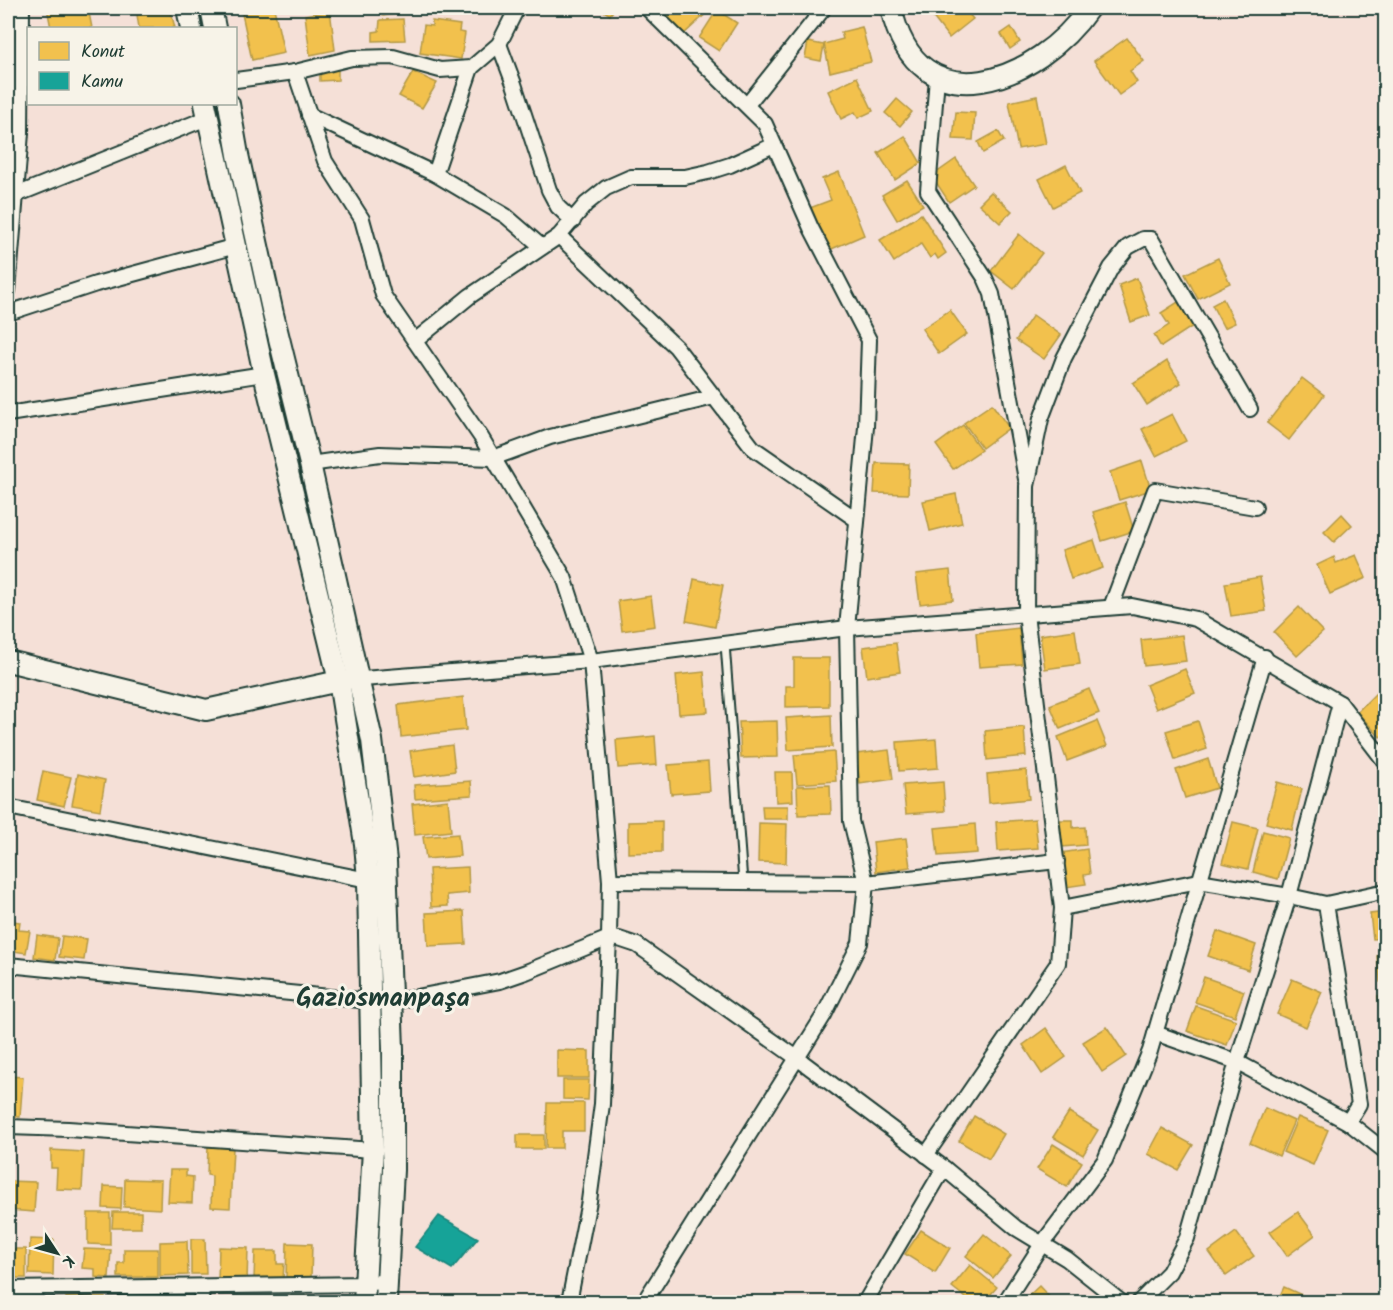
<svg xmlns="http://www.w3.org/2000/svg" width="1393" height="1310" viewBox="0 0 1393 1310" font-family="Kalam,sans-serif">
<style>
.homes{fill:#f2c14e;stroke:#b39946;stroke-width:1.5}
.public{fill:#17a398;stroke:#19847a;stroke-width:1.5}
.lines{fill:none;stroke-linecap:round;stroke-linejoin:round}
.lane-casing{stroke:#1f3d34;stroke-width:11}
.street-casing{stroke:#1f3d34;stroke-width:18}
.secondary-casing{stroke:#1f3d34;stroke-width:24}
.lane{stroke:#f7f3e8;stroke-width:7}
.street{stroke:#f7f3e8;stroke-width:14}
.secondary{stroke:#f7f3e8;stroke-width:20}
.labels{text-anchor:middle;stroke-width:6;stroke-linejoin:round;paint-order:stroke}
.district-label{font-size:26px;font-weight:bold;fill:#1f3d34;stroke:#f7f3e8}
</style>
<rect width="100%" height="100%" fill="#f5e0d7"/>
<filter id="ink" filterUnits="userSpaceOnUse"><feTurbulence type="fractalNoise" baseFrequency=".0167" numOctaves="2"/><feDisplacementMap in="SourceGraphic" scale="12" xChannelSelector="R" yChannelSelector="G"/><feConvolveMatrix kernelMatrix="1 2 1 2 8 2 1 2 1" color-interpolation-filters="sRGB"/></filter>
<g filter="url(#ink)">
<g class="homes">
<path d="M47,8h41l4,20h-41z"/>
<path d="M136,8h34l5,20h-36z"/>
<path d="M247,8h27l10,45 -32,7 -11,-51z"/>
<path d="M382,8h20v5l-19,3z"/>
<path d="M599,8h16l-5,7z"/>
<path d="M656,8h56l-29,27z"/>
<path d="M942,8h22l9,11 -24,19 -17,-22z"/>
<path d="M330,10l5,40 -25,5 -5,-40z"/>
<path d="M717,10l20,13 -18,28 -20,-13z"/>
<path d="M403,19l2,21 -32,1v-9l6,-1 1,-11z"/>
<path d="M432,21l28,4 -1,7 6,1 -4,26 -41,-6 4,-28 8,1z"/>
<path d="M862,27l9,35 -41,10 -6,-28 19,-5 -2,-7z"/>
<path d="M1011,27l9,15 -10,7 -9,-15z"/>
<path d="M1127,38l17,23 -14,10 7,11 -18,13 -25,-34z"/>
<path d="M808,42l16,3 -3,16 -16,-3z"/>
<path d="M338,68v12l-18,1v-12z"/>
<path d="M413,72l24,11 -15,25 -23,-12z"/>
<path d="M857,77l16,34 -15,7 -3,-6 -14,7 -13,-28z"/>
<path d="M1037,96l9,48 -28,5 -9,-47z"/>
<path d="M897,99l15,13 -12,14 -15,-13z"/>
<path d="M956,112l19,1 -2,27 -20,-1z"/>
<path d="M998,131l6,10 -21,12 -5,-11z"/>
<path d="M905,136l16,27 -26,17 -17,-27z"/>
<path d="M956,159l18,26 -25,17 -17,-26z"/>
<path d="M1066,165l14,28 -27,14 -14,-28z"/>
<path d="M839,172l25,63 -37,16 -17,-43 21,-8 -9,-21z"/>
<path d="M907,180l16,25 -26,15 -15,-25z"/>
<path d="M991,192l21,19 -12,12 -21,-19z"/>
<path d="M921,214l25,39 -8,6 -3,-5 -5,4 -9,-14 -27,18 -14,-22z"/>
<path d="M1019,234l23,19 -28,36 -23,-18z"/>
<path d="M1218,258l12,25 -32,16 -13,-25z"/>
<path d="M1137,278l13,37 -19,7 -12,-37z"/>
<path d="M1223,299l12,24 -11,5 -12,-23z"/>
<path d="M1178,302l15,24 -32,21 -7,-12 15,-10 -8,-12z"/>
<path d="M950,310l17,24 -28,20 -17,-25z"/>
<path d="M1033,315l28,20 -17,24 -28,-19z"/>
<path d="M1167,361l14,22 -34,22 -14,-22z"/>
<path d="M1302,378l22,17 -35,45 -22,-17z"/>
<path d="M992,404l17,24 -27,20 -18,-25z"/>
<path d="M1172,414l14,27 -30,15 -14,-27z"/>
<path d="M963,425l18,25 -28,19 -17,-24z"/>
<path d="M1142,461l9,29 -32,10 -9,-28z"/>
<path d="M876,463l33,1 -1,30 -34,-1z"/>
<path d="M956,494l6,29 -32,8 -7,-30z"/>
<path d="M1125,502l9,29 -32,10 -9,-29z"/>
<path d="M1342,514l10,11 -18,17 -10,-10z"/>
<path d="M1094,540l9,28 -32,11 -9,-29z"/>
<path d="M1356,555l10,23 -36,16 -13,-29 17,-8 2,6z"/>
<path d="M950,570l3,30 -33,4 -4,-30z"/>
<path d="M1260,577l6,34 -35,5 -6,-33z"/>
<path d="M694,579l29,6 -8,42 -29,-6z"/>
<path d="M651,596l4,30 -33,5 -4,-30z"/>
<path d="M1299,607l24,25 -26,24 -23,-24z"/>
<path d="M1019,628l3,36 -43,3 -3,-34z"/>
<path d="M1075,630l5,34 -35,5 -5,-34z"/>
<path d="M1182,635l4,26 -42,5 -3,-26z"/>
<path d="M896,643l4,29 -33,5 -4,-30z"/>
<path d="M794,658h35v48l-43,1v-21h8z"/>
<path d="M1185,669l10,24 -39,16 -10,-24z"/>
<path d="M704,672l4,40 -29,2 -3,-39z"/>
<path d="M1382,687l4,4v41l-6,5 -23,-25z"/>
<path d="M1089,689l10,24 -39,16 -10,-24z"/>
<path d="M463,697l3,33 -65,7 -3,-32z"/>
<path d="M831,715l1,32 -44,3 -2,-32z"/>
<path d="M777,721l1,36 -37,1 -2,-36z"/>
<path d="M1097,721l10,25 -40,15 -9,-24z"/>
<path d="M1198,721l9,28 -32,11 -9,-29z"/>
<path d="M1024,727l2,29 -39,4 -2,-29z"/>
<path d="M655,736l2,29 -39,3 -2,-28z"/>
<path d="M936,739l2,29 -39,3 -2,-29z"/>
<path d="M452,745l3,26 -41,6 -4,-26z"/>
<path d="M889,750l4,29 -33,5 -4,-30z"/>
<path d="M834,752l2,29 -39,3 -3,-29z"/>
<path d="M1208,759l9,29 -32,10 -9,-28z"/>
<path d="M708,762l2,29 -39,3 -3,-29z"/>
<path d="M1026,770l3,29 -40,4 -2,-29z"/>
<path d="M43,771l28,6 -7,29 -27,-6z"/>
<path d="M775,772h17l1,29 -17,1z"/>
<path d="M78,774l27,6 -5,30 -28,-5z"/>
<path d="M471,781l1,14 -57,4 -1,-14z"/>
<path d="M943,782l2,29 -39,3 -3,-29z"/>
<path d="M1277,782l25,7 -10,41 -26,-7z"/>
<path d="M830,785l1,29 -33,1 -1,-29z"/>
<path d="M448,800l3,31 -36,4 -3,-31z"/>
<path d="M762,806h26v13h-25z"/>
<path d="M1035,819l3,29 -40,3 -2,-29z"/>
<path d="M1060,820h13v8l12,-1 1,18 -24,2z"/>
<path d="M662,821v31l-34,1v-31z"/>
<path d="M1233,822l25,6 -10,41 -26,-6z"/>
<path d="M759,823l28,1 -1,39 -28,-1z"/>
<path d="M975,824l2,29 -39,3 -3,-28z"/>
<path d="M1263,831l26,7 -11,41 -25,-7z"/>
<path d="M458,834l2,22 -34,3 -3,-22z"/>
<path d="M906,838l4,29 -34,5 -3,-30z"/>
<path d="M1087,849l3,25 -6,1 2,9 -20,3 -5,-34z"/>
<path d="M468,867l1,26 -22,2 1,11 -17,1 -2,-38z"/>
<path d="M464,911l2,33 -38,2 -2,-33z"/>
<path d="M1386,912v26l-13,1 -3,-25z"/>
<path d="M8,920l12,2 -1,8 11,1 -4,22 -18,-3z"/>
<path d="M1217,931l39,14 -8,25 -40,-14z"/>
<path d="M37,935l21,3 -3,22 -21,-3z"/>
<path d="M62,936l25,3 -3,21 -25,-3z"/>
<path d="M1377,956h9v25l-6,1z"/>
<path d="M1204,977l40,14 -9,25 -40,-14z"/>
<path d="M1292,979l30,13 -16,35 -29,-13z"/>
<path d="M1378,996h8v25l-5,1z"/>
<path d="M1196,1006l40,14 -9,25 -40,-14z"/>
<path d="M1107,1027l19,29 -24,16 -19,-30z"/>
<path d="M1046,1028l20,29 -24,17 -19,-29z"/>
<path d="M557,1050l32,1v27h-32z"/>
<path d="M8,1076l15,1 -3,40 -12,-1z"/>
<path d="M563,1080h26l-1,20 -25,-1z"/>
<path d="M547,1103h37v28h-22v17h-16z"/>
<path d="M1265,1108l29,13 -15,35 -29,-13z"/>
<path d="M1069,1112l29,18 -15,25 -30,-18z"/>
<path d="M974,1116l30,18 -15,25 -30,-18z"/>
<path d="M1298,1117l30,13 -15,35 -30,-13z"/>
<path d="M1162,1128l31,17 -15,25 -30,-16z"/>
<rect x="517" y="1135" width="27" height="14"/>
<path d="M1053,1144l29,18 -15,25 -30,-18z"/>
<path d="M208,1146l25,2 -3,60 -19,-1 1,-31 -5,-1z"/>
<path d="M51,1150l33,2 -2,38 -26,-1 1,-21h-6z"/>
<path d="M170,1170h16v6l7,1 -1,26 -24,-1z"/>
<path d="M125,1179l36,1 -1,29 -36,-2z"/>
<path d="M8,1181l28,1 -2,30 -26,-2z"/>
<path d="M104,1186l18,1 -1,22 -18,-1z"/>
<path d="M113,1212h28v16h-29z"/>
<path d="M1298,1212l17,23 -28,21 -17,-24z"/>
<path d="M88,1213h22v32l-22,-1z"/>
<path d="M921,1230l29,18 -15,25 -30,-19z"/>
<path d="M1236,1232l18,24 -28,20 -17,-24z"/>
<path d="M984,1234l27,22 -18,22 -27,-22z"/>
<path d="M30,1239l24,1 -1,35 -24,-1z"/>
<path d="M191,1239h14l1,35h-15z"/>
<path d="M187,1241l1,34 -28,1v-34z"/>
<path d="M287,1243l25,1 -1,34 -25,-1z"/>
<path d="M219,1247l29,1 -1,34 -29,-1z"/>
<rect x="8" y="1249" width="18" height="29"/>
<path d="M84,1249l27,1 -2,28 -14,-1v-8l-13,-1z"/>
<path d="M124,1249h34v28h-40v-14h6z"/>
<path d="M255,1251h22v13h7l-1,15h-29z"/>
<path d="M970,1265l27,22 -13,15h-13l-19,-15z"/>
<path d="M1039,1286l15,16h-32z"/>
<path d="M1284,1287l29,13 -1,2h-35z"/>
<rect x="272" y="1297" width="55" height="5"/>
<rect x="66" y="1298" width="39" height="4"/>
</g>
<path class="public" d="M439,1216l39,22 -26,31 -37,-22z"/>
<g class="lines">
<g class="lane-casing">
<path id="lane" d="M725,644l18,238"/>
</g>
<g class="street-casing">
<g id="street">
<path d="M499,44l15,40 35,106 9,17 15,14"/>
<path d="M295,72l30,89 37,58 21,76 98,142 83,140 27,84 19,220 -1,57 -7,166 -13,97 -20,101"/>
<path d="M937,77l-9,114 57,87 7,16 34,185"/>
<path d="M236,80l59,-8 57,-14 41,-1 47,13 31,-2 28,-24 18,-36"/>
<path d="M747,105l77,-97"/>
<path d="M309,115l126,59 71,42 36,31"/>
<path d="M435,174l36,-106"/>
<path d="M16,195l191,-77"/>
<path d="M559,236l117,111 77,101 104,72"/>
<path d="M8,291l13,-158 1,-125"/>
<path d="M8,313l88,-29 140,-38"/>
<path d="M415,341l55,-45 89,-60 27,-32 20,-16 25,-11h54l23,-5 22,-7 44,-20"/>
<path d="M8,414l256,-40"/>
<path d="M310,464l70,-10 113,4 57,-21 164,-40"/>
<path d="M1111,607l44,-117 100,17"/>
<path d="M350,680l241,-19 256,-33 285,-22 64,13 144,84 46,60"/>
<path d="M8,807l360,73"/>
<path d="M610,881l256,2 191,-22"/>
<path d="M1326,904l60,-13"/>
<path d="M1062,908l-36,-294 1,-128 14,-67 23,-61 47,-90 17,-21 15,-8h8l99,170"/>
<path d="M8,965l362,36"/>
<path d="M391,1002l109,-21 26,-9 83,-34 10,1 18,6 160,113 147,110 72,60 51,31 54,43"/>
<path d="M1155,1033l82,29 111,60 38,30"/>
<path d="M8,1127l60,2 305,21"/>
<path d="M926,1155l132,-192 4,-55 137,-27 90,15 37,8 33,200 -11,18"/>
<path d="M8,1289l357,-5 22,-3"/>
<path d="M201,1302l1,-15"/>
<path d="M644,1302l180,-287 36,-72 6,-60 -15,-62 -4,-193 19,-201 3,-87 -58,-112 -46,-104 -118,-116"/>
<path d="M865,1302l79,-134"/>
<path d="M1005,1302l37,-58 63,-84 45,-109 115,-394"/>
<path d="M1139,1302l30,-30 18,-34 50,-176 52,-166 51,-193"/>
</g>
</g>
<g class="secondary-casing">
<g id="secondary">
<path d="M187,8l4,20"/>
<path d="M211,8l4,20"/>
<path d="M891,8c27,121 147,74 198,0"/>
<path d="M205,104l59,270 75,307 26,163 3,36 5,270 -9,152"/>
<path d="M229,104l9,51 35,159 37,150 62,276 14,121 7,188v121l-7,132"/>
<path d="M8,661l198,49 133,-29"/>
</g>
</g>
<use href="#lane" class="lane"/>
<use href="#street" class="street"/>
<use href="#secondary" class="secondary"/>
</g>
</g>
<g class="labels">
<g class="district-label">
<text x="383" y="1006">Gaziosmanpaşa</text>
</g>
</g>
<rect width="1393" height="1310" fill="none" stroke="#f7f3e8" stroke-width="30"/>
<rect x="15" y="15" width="1363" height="1280" fill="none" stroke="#1f3d34" stroke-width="2" filter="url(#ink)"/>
<rect x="27" y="27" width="210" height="78" fill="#f7f3e8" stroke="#a1aaa0" stroke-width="1.5"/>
<rect x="39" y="42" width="30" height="18" fill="#f2c14e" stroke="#a1aaa0" stroke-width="1.5"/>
<text x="81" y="57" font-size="18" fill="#1f3d34">Konut</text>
<rect x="39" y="72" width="30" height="18" fill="#17a398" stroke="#a1aaa0" stroke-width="1.5"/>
<text x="81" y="87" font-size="18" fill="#1f3d34">Kamu</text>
<g transform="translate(57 1253) rotate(126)" stroke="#f7f3e8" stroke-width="4.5" paint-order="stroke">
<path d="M0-4.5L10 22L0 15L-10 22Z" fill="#1f3d34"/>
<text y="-9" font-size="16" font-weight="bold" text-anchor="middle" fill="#1f3d34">K</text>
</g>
</svg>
